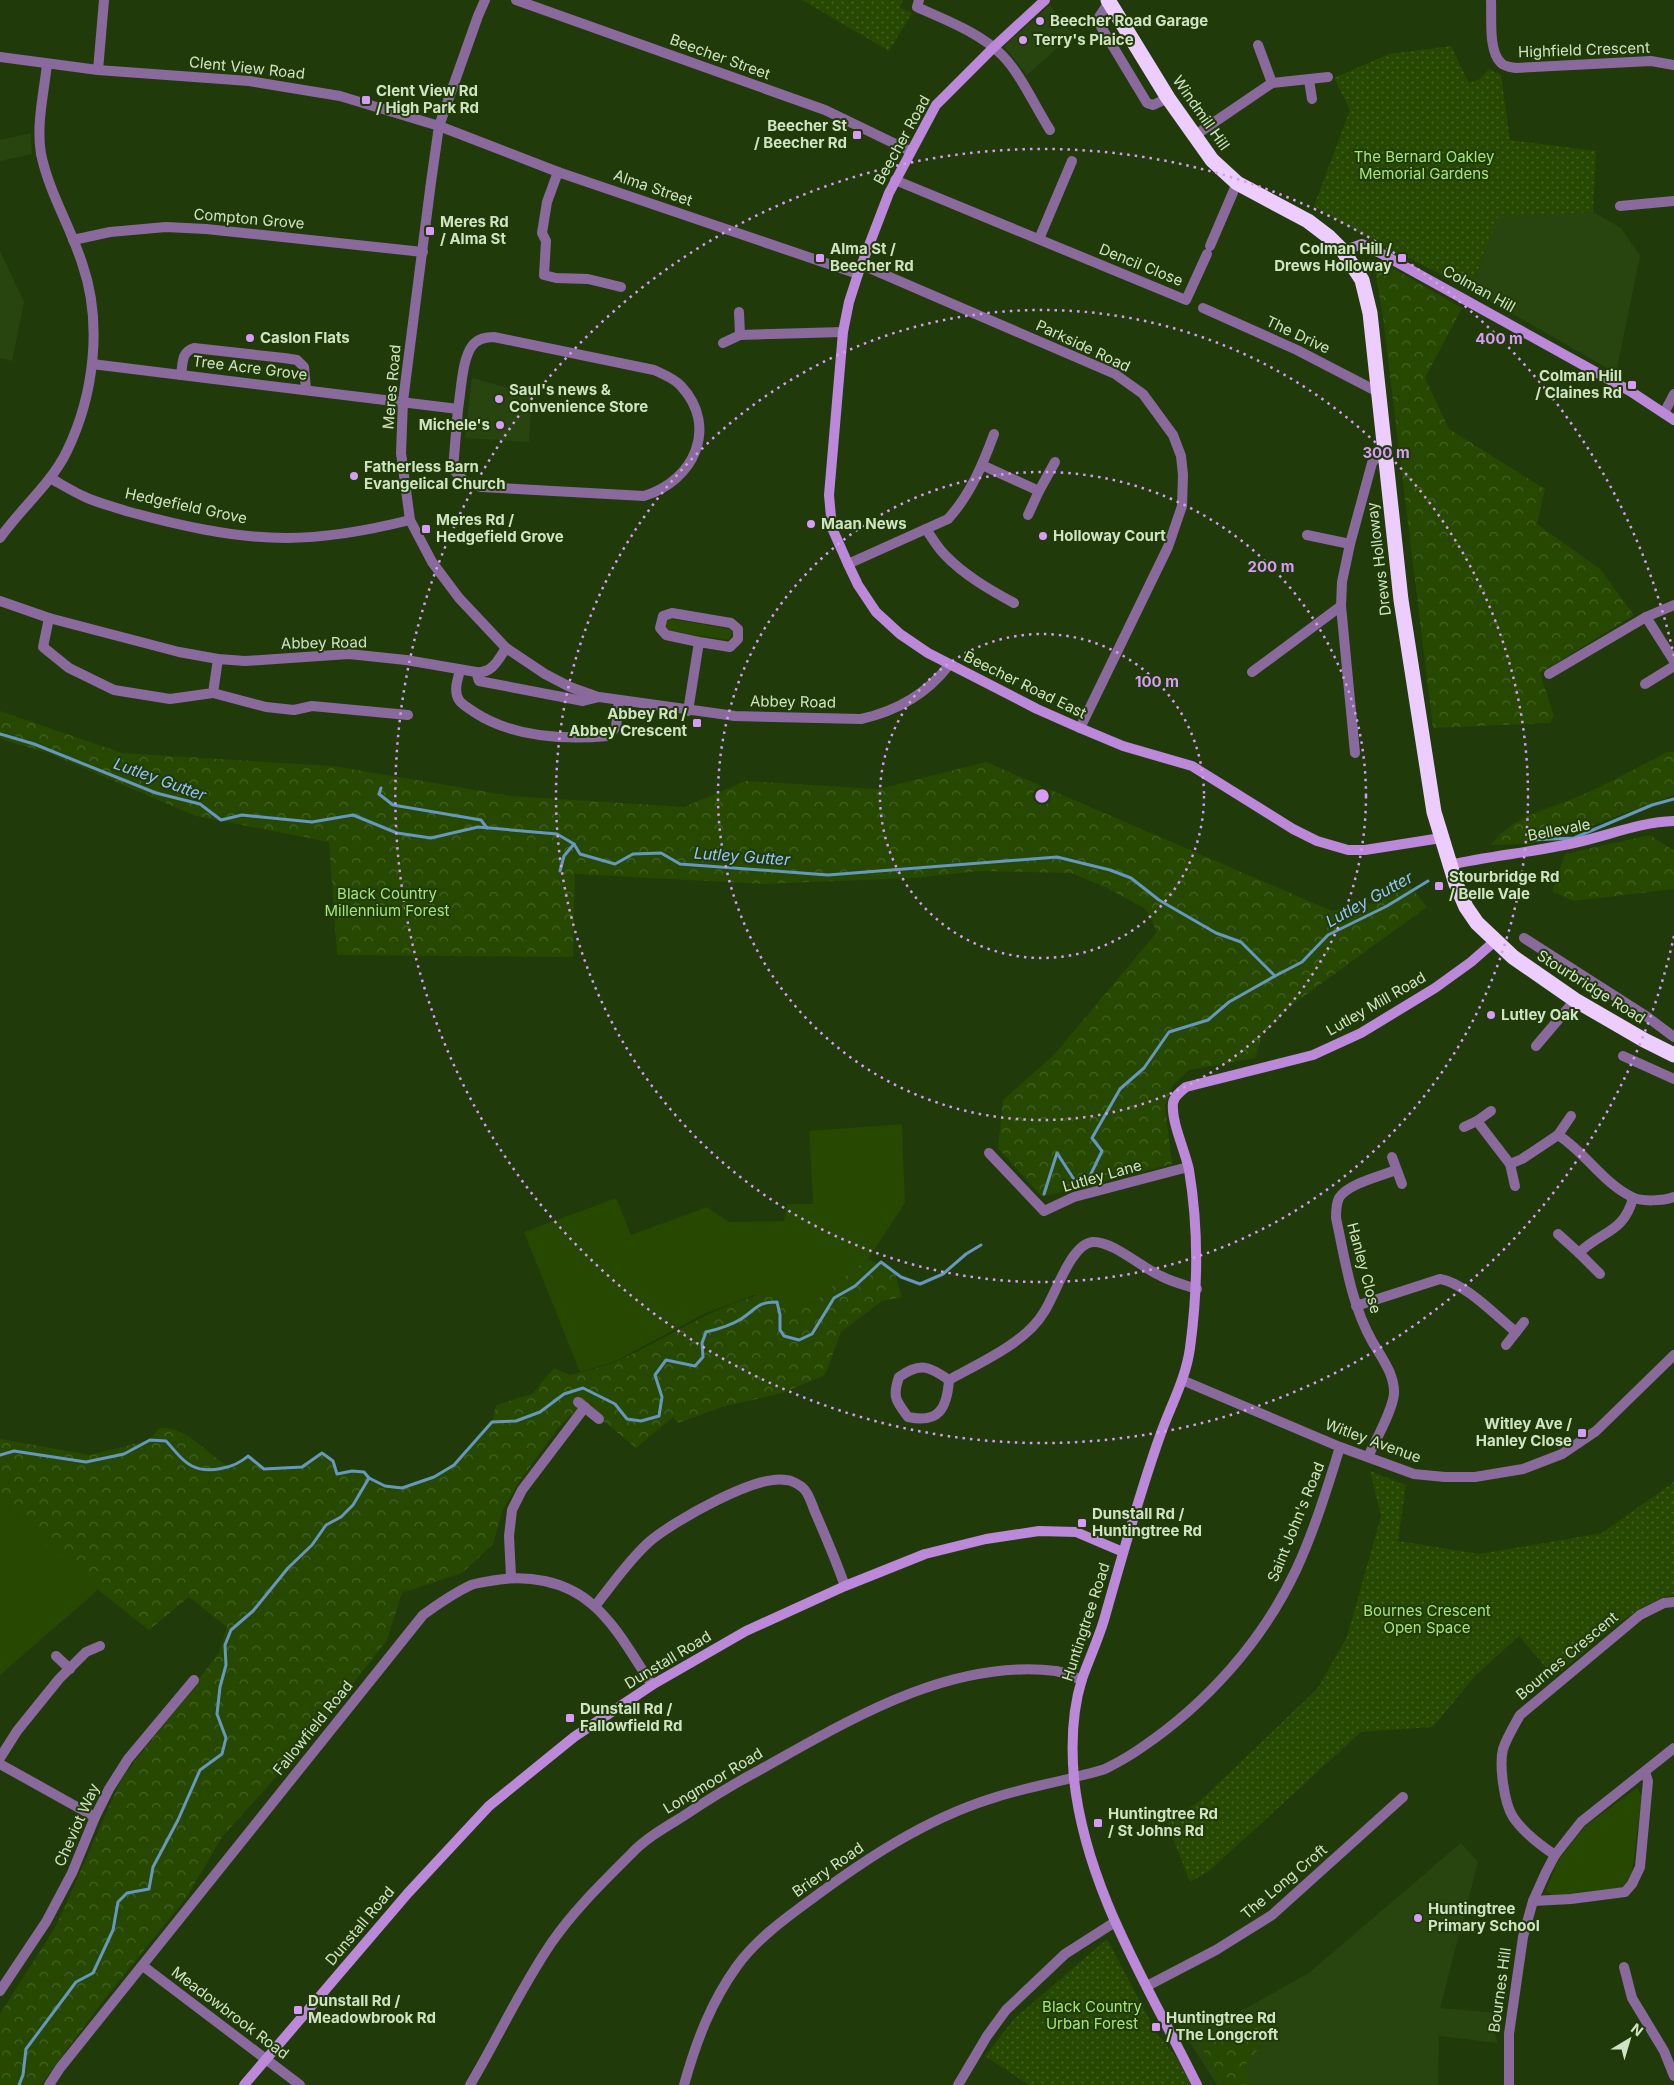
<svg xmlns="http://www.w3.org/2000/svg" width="1674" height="2085" viewBox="0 0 1674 2085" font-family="Inter,sans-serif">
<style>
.built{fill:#29450f}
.grass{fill:#264801}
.forest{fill:url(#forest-crowns)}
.park{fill:url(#park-dots)}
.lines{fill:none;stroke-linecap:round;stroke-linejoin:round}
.stream{stroke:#6698bf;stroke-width:3}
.street{stroke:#8a6a9c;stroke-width:10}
.secondary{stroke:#bc88d9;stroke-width:10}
.highway{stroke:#edcdff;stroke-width:15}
.ring{fill:none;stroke:#d89bf8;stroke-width:2.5;stroke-dasharray:2.5 5}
.poi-dot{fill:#d89bf8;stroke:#213a0a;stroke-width:2}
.labels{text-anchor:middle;stroke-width:4;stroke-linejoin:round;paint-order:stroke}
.poi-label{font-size:15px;font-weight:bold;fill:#d0e4c3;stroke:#213a0a;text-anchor:start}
.street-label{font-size:15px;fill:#d0e4c3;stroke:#213a0a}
.park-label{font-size:15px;fill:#a6e676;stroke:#213a0a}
.water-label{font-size:16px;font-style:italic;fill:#95c4fc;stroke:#213a0a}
.centre{fill:#d89bf8;stroke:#213a0a;stroke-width:2.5}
.ring-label{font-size:15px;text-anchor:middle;font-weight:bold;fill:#d89bf8;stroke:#213a0a;stroke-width:4;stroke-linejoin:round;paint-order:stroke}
</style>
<defs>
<pattern id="forest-crowns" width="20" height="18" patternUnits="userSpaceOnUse" patternTransform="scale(1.25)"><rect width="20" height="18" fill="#264801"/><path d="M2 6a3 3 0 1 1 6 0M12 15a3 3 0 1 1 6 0" fill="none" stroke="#446224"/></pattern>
<pattern id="park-dots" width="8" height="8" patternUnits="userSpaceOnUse" patternTransform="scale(1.25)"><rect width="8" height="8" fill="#264801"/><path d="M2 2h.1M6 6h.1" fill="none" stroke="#446224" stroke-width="1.8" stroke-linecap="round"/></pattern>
</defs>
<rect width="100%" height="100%" fill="#213a0a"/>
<g class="built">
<path d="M1050,5l23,29 -46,41 -23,-29z"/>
<path d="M31,133l1,21 -32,7v-21z"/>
<path d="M1593,212l28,16 19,28 -24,117 -145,-83 27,-74z"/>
<path d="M0,251l24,51 -12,59 -12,-3z"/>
<path d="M472,378l60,16 -3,48 -64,-4z"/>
<path d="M1461,1843l17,19 -38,146 58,5 -5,15 5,15 -59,-7 -1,49h-221l-40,-63 62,-10 70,-39z"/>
</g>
<g class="grass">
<path d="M667,619h5l58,10 3,3 -4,8 -60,-9 -4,-6z"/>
<path d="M902,1124l3,79 -37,56 -30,22 -23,21 -19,6 -42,-13 -50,19 -88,47 -36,11 -56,-140 92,-34 15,37 76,-28 22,15 55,-1 3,-17h26l-4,-73z"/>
<path d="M0,1500l18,19 80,71 -98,85z"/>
<path d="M1637,1788l5,8 -11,83 -12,10 -64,9 -9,-8 12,-29 26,-34z"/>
</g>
<g class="forest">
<path d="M1384,263l78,45 -37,70 24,51 96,60 -8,35 63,45 34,46 -94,58 14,43 -4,7 -117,5 -51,-418 -8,-44z"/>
<path d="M0,711l122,42 211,13 178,30 173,11 62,-26 132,8 108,-27 346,149 44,-9 30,-21 21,26 -134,97 -31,31 -7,23 -66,12 -16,15 -8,21 7,58 -130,33 -44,-49 5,-48 51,-45 103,-123 -11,-23 -39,-21 -36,-15 -92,-2 -66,7 -150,6 -188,-10 -2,83 -236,-2 -8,-113 -133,-26 -148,-63 -48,-14z"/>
<path d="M1667,752h7v43l-94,35 -51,14 -38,1c21,-29 55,-35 86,-48 31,-13 61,-30 90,-45z"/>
<path d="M1650,835l24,16v38l-101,12 -21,-10 13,-37z"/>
<path d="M868,1259l26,11 8,27 -20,4 -41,31 -16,43 -43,18 -60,14 -44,16 -5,-6 -37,31 -53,-44 -24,23 -40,55 -17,30 -9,32 -31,29 -60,20 -15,47 -83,106 -82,91 -36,61 -83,103 -62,84h-41v-71l56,-88 66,-148 97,-125 8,-26 -38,-30 -40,33c-52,-40 -104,-82 -149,-130v-61l90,16 60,-15 9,-12c26,-3 48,26 69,38l13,-4 7,-6 16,13 38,-2 20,-14 11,8 4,13 15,-3 12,1 5,6 16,8 17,2 32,-11 20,-12 38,-43 4,-17 36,-11 22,-26 16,7c15,-4 32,-8 47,-14 56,-25 100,-59 162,-71l17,18 19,-6 23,-21z"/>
<path d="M1265,2012l9,18 -28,34 3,21h-28l-25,-48 42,-6z"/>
</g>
<g class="park">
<path d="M802,0h101l-3,8 12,5 -23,38z"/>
<path d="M1451,46l18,37 11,-4 9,-10 12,6 9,65 86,11 -3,61 -95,5 -27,72 -103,-51 -54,-32 36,-96 -16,-32 55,-24z"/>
<path d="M1370,1471l36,14 -8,56 82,13 122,-21 72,-51v113c-40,7 -88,56 -120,82l-35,-41 -43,39 -43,52 -72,5 -152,139 -19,11 -23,-59 33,-22 117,-112 30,-52 34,-121z"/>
<path d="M1107,1939l49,93 23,29 12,24h-162l-44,-29 29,-37z"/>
</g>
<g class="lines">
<g class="stream">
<path d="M0,734l34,10 122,49 44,11 21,16 21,-5 70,7 41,-7 44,18 34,5 47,-11 79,7 17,10 6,10 35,10 18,-10 28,-1 19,11 148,11 229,-18 53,13 21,8 28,22 57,33 25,9 34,34 27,-14 26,-27 59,-29 41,-25"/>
<path d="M381,788l-2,6 14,11 88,15 6,8"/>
<path d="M1531,840l43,-2 78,-33 22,-6"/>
<path d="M560,871l4,-15 10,-12"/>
<path d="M1044,1194l13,-41 20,31 11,-4 14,-29 -10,-13 28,-49 24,-21 25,-36 39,-12 21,-18 46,-26"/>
<path d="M0,1455l14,-4 72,11 38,-8 26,-14 16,1c8,8 15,20 26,25 16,8 43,2 56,-10l16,13 38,-2 20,-14 11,8 4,13 15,-3 12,1 5,6 16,8 17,2 32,-11 20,-12 38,-43 24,-1 24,-9 24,-18 19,-6 32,16 12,15 14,2 18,-5 3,-19 -7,-22 11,-15 29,6 8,-9 -1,-14 4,-11c13,-3 24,-6 35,-13 16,-10 15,-17 36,-17l3,13v15l4,6 15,4 13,-6 22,-36 21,-12 26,-24 20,15 19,7 23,-10 23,-20 15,-9"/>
<path d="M19,2085l4,-10 3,-26 50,-67 17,-9 20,-43 5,-28 9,-9 22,-4 4,-22 25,-47 22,-50 22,-16 4,-16 -9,-24 3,-27 6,-22 -1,-20 6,-15 22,-19 35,-43 24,-23 14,-20 15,-8 12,-12 16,-27"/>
</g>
<g class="street">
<path d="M485,0l-7,16 -39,110 -8,56 -28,219 -2,52 9,67 22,42 27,36 47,50 39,26 25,13 28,10"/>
<path d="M516,0l309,110 85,41"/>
<path d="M919,0l-2,7c28,13 62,25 85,48 18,18 34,53 48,75"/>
<path d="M1491,0c1,17 -3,51 10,63 4,4 10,4 15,5l135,-7 23,4"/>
<path d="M1109,2l-10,15 1,8 47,78 6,2 15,-7"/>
<path d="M1258,45l14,38"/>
<path d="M0,57l98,13 151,11 91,15 99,30 119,46 300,102"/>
<path d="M98,70l6,-70"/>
<path d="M1309,80l3,19"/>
<path d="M1194,136l78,-53 56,-6"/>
<path d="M558,172l-11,30 -5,31 4,8 -2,34 12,3 32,1 33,8"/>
<path d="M895,180l291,120 21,-46"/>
<path d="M1620,206l54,-5"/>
<path d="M1039,239l33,-78"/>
<path d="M73,240l37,-8 56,-5 40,2 217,23"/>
<path d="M1210,246l27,-63"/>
<path d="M862,265l253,109 28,20 30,41 8,21 2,19 -1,31 -14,41 -88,181"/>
<path d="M1203,308l94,42 81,42"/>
<path d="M740,335l103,-3"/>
<path d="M723,343l17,-8 -1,-23"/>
<path d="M92,364l366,45c3,-17 4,-50 14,-63 5,-7 14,-9 22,-9l160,33c9,4 21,9 27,16 38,41 13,95 -37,110l-163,-9 -16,-5 -12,-13 5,-60"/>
<path d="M181,375c2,-12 0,-23 13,-27l90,10 13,2 7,7 2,22"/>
<path d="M1664,413l10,-19"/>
<path d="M982,465l57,26 -11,24"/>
<path d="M50,478c11,6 22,13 33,18 14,7 29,10 43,15 51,14 107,27 160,27 42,0 84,-8 124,-18"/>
<path d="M1039,491l16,-29"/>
<path d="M926,529c6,9 12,19 19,26 19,20 45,35 69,48"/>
<path d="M1307,535l43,9"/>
<path d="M0,538c21,-30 51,-54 67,-87 27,-56 36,-128 15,-188 -12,-37 -33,-71 -41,-109 -5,-30 3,-61 6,-90"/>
<path d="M848,564l100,-45c22,-24 35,-55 46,-85"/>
<path d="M0,601l49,17 130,34 39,7 27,2 104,-7 57,6 70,12 3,9 104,20 16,-4 136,19 126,3c36,-8 65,-24 88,-54"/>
<path d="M1646,617l28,44"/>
<path d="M49,618l-6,29 26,21 45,22 56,9 43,-6 5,-34"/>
<path d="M460,670c-2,9 -7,21 -1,30 3,5 10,8 15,12 38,25 89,28 134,24l8,-9 3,-27"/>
<path d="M476,672c16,2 22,-12 30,-24"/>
<path d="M1252,672l89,-66"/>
<path d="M1549,674l97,-57 28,-12"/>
<path d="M1645,684l29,-18"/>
<path d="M213,693l53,14 28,3 18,-4 96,9"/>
<path d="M688,711l11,-69 -33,-7 -6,-7 3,-12 9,-3 59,10 7,6v10l-8,8 -31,-5"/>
<path d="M1355,753l-14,-147 1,-24 8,-38 22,-81 12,-14"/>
<path d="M1524,938l122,78 28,21"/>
<path d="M1536,1046l39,-46"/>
<path d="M1623,1056l51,23"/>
<path d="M1477,1121l33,43 12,-5 36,-24c27,17 45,48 74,62 9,5 32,4 42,0"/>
<path d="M1464,1127l13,-6 14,-10"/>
<path d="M1558,1135l13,-19"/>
<path d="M989,1153l55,58 30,-14 114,-30"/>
<path d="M1392,1157l10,27"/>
<path d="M1510,1164l5,22"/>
<path d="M1558,1234l21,19c22,-22 45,-20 54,-55"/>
<path d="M1579,1253l21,21"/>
<path d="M1356,1306l84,-27c25,4 55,36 76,53"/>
<path d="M1506,1345l18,-23"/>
<path d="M949,1380c-20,-14 -29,-18 -50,-3 -7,20 -3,24 9,40 31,7 39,-9 41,-37 30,-17 77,-37 95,-68 11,-16 27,-69 49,-70 20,-1 49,26 68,34 11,6 24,9 36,13"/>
<path d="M1182,1380l158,67 74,27 31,3h30l48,-8 39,-15 34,-23 78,-76"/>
<path d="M578,1402l21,17"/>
<path d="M1368,1457c8,-18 24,-45 26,-63 1,-20 -13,-37 -22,-53 -21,-37 -27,-82 -36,-123 0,-7 0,-14 3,-20 8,-14 42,-22 57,-28"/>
<path d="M511,1577l-2,-41 3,-26 10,-20 63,-83"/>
<path d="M595,1606c17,-21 33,-45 54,-64 23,-20 107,-68 137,-62 5,0 14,5 17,8 6,5 9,17 12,24 11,25 21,49 30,74"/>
<path d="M56,1656l14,13"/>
<path d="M0,1758l17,-27 42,-52 27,-27 14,-6"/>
<path d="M0,1764l95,53"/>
<path d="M1555,1855c-15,-10 -32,-23 -42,-38 -9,-14 -14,-52 -10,-68 4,-12 11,-23 17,-34l120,-100 24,-12 10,-1"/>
<path d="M1533,1901l38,-2 54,-7 7,-8 8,-17 8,-86 -3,-9"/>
<path d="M143,1966l157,119"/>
<path d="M1624,1967l8,31 32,53 10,25"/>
<path d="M1147,1986l69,-36 56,-35 131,-118"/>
<path d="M0,1991l46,-69 26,-49 23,-56 14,-28 19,-30 66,-79"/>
<path d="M49,2085l11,-17 363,-453c15,-11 31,-22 48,-30 6,-2 13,-3 19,-4 36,-7 75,-1 103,24 25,22 41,53 59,80"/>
<path d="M470,2085c28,-47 51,-98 82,-143 22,-32 52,-61 79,-88 14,-15 33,-26 51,-37 24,-16 48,-31 74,-45 90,-50 192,-114 300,-101 9,2 18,6 26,9"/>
<path d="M684,2085c12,-43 27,-83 53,-119 19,-26 46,-46 72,-65 55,-41 115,-81 181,-102 29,-10 60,-15 89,-23 10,-3 20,-4 28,-8 12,-6 24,-13 34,-20 65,-44 121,-106 155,-178 18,-39 31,-81 44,-123"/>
<path d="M958,2085l29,-49 19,-26 59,-56 50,-32"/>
<path d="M1509,2085v-51l14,-97 10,-36 13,-29 9,-17 26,-33 93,-74"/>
</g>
<g class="secondary">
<path d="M1045,0l-52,48 -57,57 -47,88 -31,81 -9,28 -6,30 -14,163 3,33 16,36 10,21 18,27 24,22 28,19 109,56 43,19 43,18 69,20 101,63 24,12 31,9h17l76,-12"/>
<path d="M1343,251l19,-7 22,11 246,136 44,29"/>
<path d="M1449,865c41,-9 84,-13 125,-22 33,-7 66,-21 100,-22"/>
<path d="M244,2085l164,-192 81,-87 85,-69 78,-52 94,-54 99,-45 80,-32 61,-15 53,-8 37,1 47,20"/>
<path d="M1197,2085c-48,-98 -111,-195 -123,-306 -3,-34 -2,-68 8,-100 7,-20 16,-39 22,-59 18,-63 35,-126 57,-187 10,-28 25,-55 29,-85 8,-59 9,-118 -1,-178 -4,-20 -18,-48 -16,-67 1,-7 8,-12 13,-16l127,-32 48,-22 74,-45 36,-26 24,-21"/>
</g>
<path class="highway" d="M1108,0l60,98 44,62 25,23 71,38 21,16 14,14 19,29 8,33 31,287 33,212 22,72 10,23 11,16 36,34 62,43 69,40 30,15"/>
</g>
<g class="ring">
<circle cx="1042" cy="796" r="162"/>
<circle cx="1042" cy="796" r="324"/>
<circle cx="1042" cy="796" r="486"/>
<path d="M1674 936A647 647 0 1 1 1674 656"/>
</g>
<g class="poi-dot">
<circle cx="1040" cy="21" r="5"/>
<circle cx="1023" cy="40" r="5"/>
<rect x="361" y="95" width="10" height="10" rx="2.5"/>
<rect x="852" y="130" width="10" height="10" rx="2.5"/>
<rect x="425" y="226" width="10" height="10" rx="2.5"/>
<rect x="815" y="253" width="10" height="10" rx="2.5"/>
<rect x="1397" y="253" width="10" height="10" rx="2.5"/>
<circle cx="250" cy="338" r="5"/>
<rect x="1627" y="380" width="10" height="10" rx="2.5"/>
<circle cx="499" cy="399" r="5"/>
<circle cx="500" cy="425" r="5"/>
<circle cx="354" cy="476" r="5"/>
<circle cx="811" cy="524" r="5"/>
<rect x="421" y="524" width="10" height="10" rx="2.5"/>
<circle cx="1043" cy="536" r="5"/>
<rect x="692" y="718" width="10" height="10" rx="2.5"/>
<rect x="1434" y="881" width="10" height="10" rx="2.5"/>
<circle cx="1491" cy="1015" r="5"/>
<rect x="1577" y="1428" width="10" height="10" rx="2.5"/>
<rect x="1077" y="1518" width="10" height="10" rx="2.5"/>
<rect x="565" y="1713" width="10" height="10" rx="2.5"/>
<rect x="1093" y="1818" width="10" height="10" rx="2.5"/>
<circle cx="1418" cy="1918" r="5"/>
<rect x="293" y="2005" width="10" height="10" rx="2.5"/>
<rect x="1151" y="2022" width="10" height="10" rx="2.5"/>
</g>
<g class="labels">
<g class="poi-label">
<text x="1050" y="26">Beecher Road Garage</text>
<text x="1033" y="45">Terry's Plaice</text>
<text x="376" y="96">Clent View Rd<tspan x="376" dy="17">/ High Park Rd</tspan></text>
<text x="847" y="131" text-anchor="end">Beecher St<tspan x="847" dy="17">/ Beecher Rd</tspan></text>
<text x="440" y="227">Meres Rd<tspan x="440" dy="17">/ Alma St</tspan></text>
<text x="830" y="254">Alma St /<tspan x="830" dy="17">Beecher Rd</tspan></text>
<text x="1392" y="254" text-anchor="end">Colman Hill /<tspan x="1392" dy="17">Drews Holloway</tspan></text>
<text x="260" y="343">Caslon Flats</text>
<text x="1622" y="381" text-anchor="end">Colman Hill<tspan x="1622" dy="17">/ Claines Rd</tspan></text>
<text x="509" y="395">Saul's news &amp;<tspan x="509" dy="17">Convenience Store</tspan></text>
<text x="490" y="430" text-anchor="end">Michele's</text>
<text x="364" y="472">Fatherless Barn<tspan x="364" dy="17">Evangelical Church</tspan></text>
<text x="436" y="525">Meres Rd /<tspan x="436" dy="17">Hedgefield Grove</tspan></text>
<text x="821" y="529">Maan News</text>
<text x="1053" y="541">Holloway Court</text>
<text x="687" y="719" text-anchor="end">Abbey Rd /<tspan x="687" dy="17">Abbey Crescent</tspan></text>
<text x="1449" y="882">Stourbridge Rd<tspan x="1449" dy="17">/ Belle Vale</tspan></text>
<text x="1501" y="1020">Lutley Oak</text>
<text x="1572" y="1429" text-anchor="end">Witley Ave /<tspan x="1572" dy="17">Hanley Close</tspan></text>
<text x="1092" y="1519">Dunstall Rd /<tspan x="1092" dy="17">Huntingtree Rd</tspan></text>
<text x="580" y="1714">Dunstall Rd /<tspan x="580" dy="17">Fallowfield Rd</tspan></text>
<text x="1108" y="1819">Huntingtree Rd<tspan x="1108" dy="17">/ St Johns Rd</tspan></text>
<text x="1428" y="1914">Huntingtree<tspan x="1428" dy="17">Primary School</tspan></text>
<text x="308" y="2006">Dunstall Rd /<tspan x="308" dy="17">Meadowbrook Rd</tspan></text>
<text x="1166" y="2023">Huntingtree Rd<tspan x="1166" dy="17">/ The Longcroft</tspan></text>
</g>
<g class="street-label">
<text transform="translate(1584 50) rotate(-2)" y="5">Highfield Crescent</text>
<text transform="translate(720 57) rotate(20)" y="5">Beecher Street</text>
<text transform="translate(247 68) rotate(6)" y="5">Clent View Road</text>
<text transform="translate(1201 113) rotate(55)" y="5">Windmill Hill</text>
<text transform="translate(902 140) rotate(-61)" y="5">Beecher Road</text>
<text transform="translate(653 188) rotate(19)" y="5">Alma Street</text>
<text transform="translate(249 219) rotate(5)" y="5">Compton Grove</text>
<text transform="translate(1141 265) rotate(22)" y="5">Dencil Close</text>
<text transform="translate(1479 289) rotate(29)" y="5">Colman Hill</text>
<text transform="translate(1298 335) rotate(25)" y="5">The Drive</text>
<text transform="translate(1083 346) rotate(25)" y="5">Parkside Road</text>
<text transform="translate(250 368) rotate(7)" y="5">Tree Acre Grove</text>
<text transform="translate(392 387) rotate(-85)" y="5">Meres Road</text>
<text transform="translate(186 506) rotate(12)" y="5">Hedgefield Grove</text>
<text transform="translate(1379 559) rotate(-97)" y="5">Drews Holloway</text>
<text transform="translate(324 643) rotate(-1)" y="5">Abbey Road</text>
<text transform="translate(1025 685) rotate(26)" y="5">Beecher Road East</text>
<text transform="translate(793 702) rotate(1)" y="5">Abbey Road</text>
<text transform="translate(1559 830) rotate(-11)" y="5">Bellevale</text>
<text transform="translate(1591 987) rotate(32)" y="5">Stourbridge Road</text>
<text transform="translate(1376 1004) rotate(-30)" y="5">Lutley Mill Road</text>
<text transform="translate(1102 1176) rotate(-16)" y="5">Lutley Lane</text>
<text transform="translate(1364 1268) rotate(75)" y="5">Hanley Close</text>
<text transform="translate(1373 1441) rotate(20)" y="5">Witley Avenue</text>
<text transform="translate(1296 1522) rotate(-68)" y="5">Saint John's Road</text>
<text transform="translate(1086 1622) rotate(-72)" y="5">Huntingtree Road</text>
<text transform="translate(1567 1656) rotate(-40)" y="5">Bournes Crescent</text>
<text transform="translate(668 1660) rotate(-31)" y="5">Dunstall Road</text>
<text transform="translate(313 1728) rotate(-51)" y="5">Fallowfield Road</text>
<text transform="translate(713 1781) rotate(-31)" y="5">Longmoor Road</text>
<text transform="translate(77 1825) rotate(-66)" y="5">Cheviot Way</text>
<text transform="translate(828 1870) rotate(-35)" y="5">Briery Road</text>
<text transform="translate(1284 1882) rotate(-40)" y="5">The Long Croft</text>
<text transform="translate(360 1926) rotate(-50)" y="5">Dunstall Road</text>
<text transform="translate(1500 1990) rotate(-82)" y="5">Bournes Hill</text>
<text transform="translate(230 2013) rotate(37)" y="5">Meadowbrook Road</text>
</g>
<g class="park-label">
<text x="1424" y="162">The Bernard Oakley<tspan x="1424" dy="17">Memorial Gardens</tspan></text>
<text x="387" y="899">Black Country<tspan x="387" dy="17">Millennium Forest</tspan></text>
<text x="1427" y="1616">Bournes Crescent<tspan x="1427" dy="17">Open Space</tspan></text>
<text x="1092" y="2012">Black Country<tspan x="1092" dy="17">Urban Forest</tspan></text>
</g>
<g class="water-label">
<text transform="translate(160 779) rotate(20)" y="6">Lutley Gutter</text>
<text transform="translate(742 856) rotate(4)" y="6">Lutley Gutter</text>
<text transform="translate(1369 899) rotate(-29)" y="6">Lutley Gutter</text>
</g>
</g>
<circle cx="1042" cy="796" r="8" class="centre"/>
<g class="ring-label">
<text x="1499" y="344">400 m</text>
<text x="1386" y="458">300 m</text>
<text x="1271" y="572">200 m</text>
<text x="1157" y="687">100 m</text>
</g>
<g transform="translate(1629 2040) rotate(38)" stroke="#213a0a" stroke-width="4" paint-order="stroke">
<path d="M0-4L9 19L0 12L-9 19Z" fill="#d0e4c3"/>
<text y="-8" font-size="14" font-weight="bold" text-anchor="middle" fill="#d0e4c3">N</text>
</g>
</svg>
